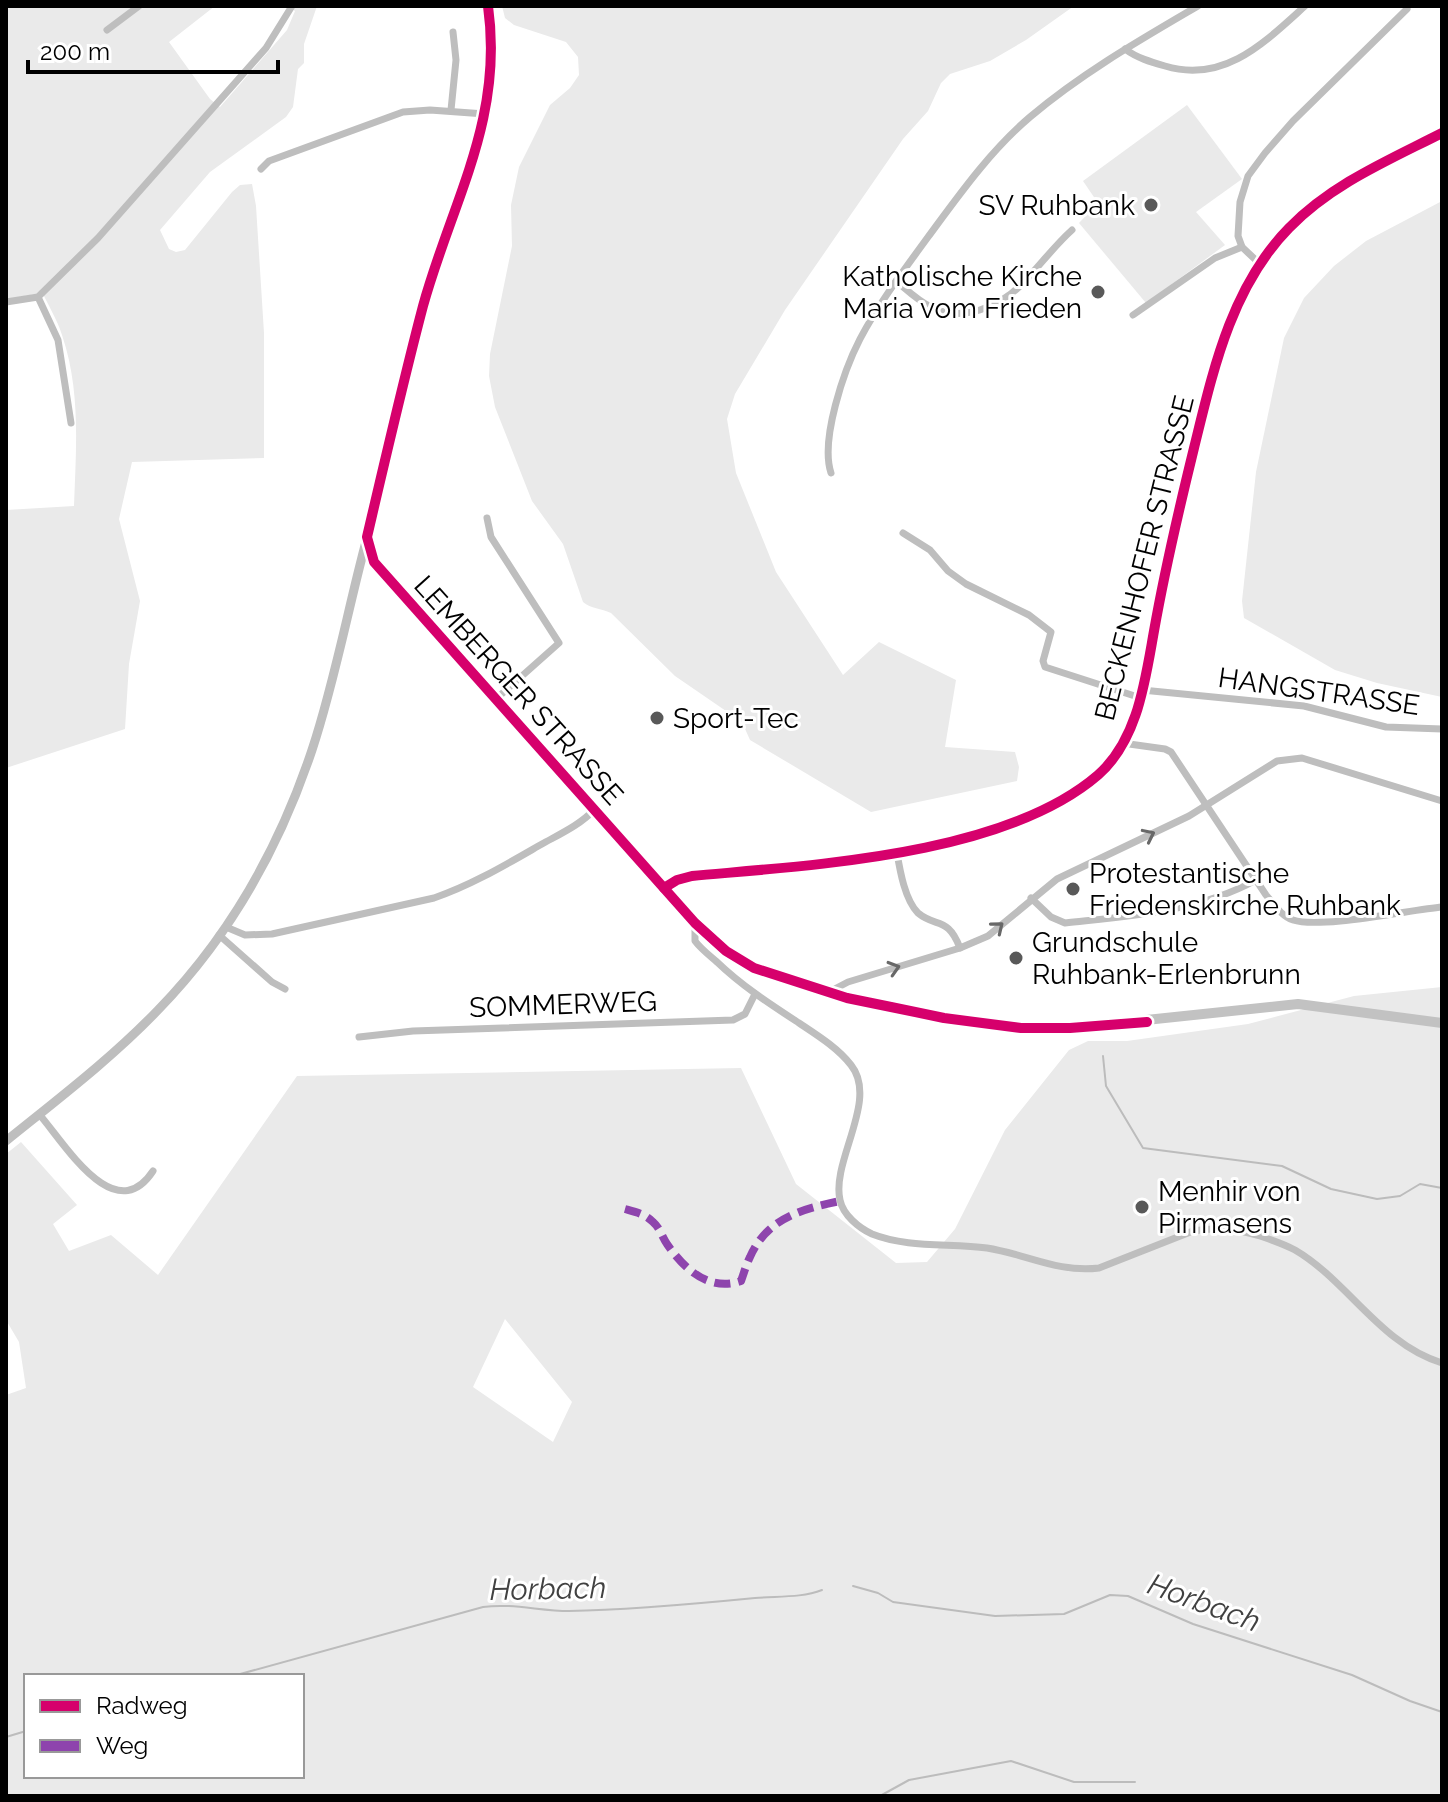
<svg xmlns="http://www.w3.org/2000/svg" width="1448" height="1802" viewBox="0 0 1448 1802" font-family="Raleway,sans-serif">
<style>
.green{fill:#eaeaea;fill-rule:evenodd}
.lines{fill:none;stroke-linecap:round;stroke-linejoin:round}
.stream{stroke:#bcbcbc;stroke-width:2}
.minor{stroke:#bebebe;stroke-width:7}
.tertiary{stroke:#bebebe;stroke-width:9}
.secondary{stroke:#c2c2c2;stroke-width:10}
.quiet{stroke:#8e44ad;stroke-width:8;stroke-dasharray:16 8;stroke-linecap:butt}
.cycleway-casing{stroke:#fff;stroke-width:15}
.cycleway{stroke:#d6006c;stroke-width:10}
.oneway{stroke:#686868}
.poi-dot{fill:#595959;stroke:#fff;stroke-width:3}
.labels{text-anchor:middle;stroke-width:6;stroke-linejoin:round;paint-order:stroke}
.poi-label{font-size:28px;fill:#000;stroke:#fff;text-anchor:start}
.street-label{font-size:28px;fill:#000;stroke:#fff}
.water-label{font-size:30px;font-style:italic;fill:#414141;stroke:#fff}
</style>
<rect width="100%" height="100%" fill="#fff"/>
<g class="green">
<path d="M6,6h209l-46,36 41,57 10,8 67,-77 8,-19 -7,-5h29l-13,38v19l-6,6 -5,38 -7,10 -76,55 -50,58 9,19 7,3 9,-2 47,-58 8,-7 12,-1 4,22 8,127v125l-132,4 -13,57 21,82 -11,63 -4,65 -119,39v-258l68,-4c2,-58 7,-115 -12,-171 -5,-16 -14,-30 -21,-45l-5,4 -30,5z"/>
<path d="M502,6h572l-48,34 -36,21 -40,13 -9,9 -13,28 -25,28 -118,171 -50,84 -8,25 9,54 40,99 67,103 36,-33 77,38 -11,67 70,5 4,15 -2,14 -146,31 -121,-72 -8,-18 -67,-46 -64,-63c-10,-5 -20,-4 -28,-11l-20,-58 -31,-43 -37,-94 -6,-31 1,-22 22,-108 -1,-41 8,-38 31,-62 20,-17 9,-13 -1,-18 -12,-15 -52,-17 -9,-7z"/>
<path d="M1187,105l55,74 -46,33 29,33 -79,58 -67,-80 19,-20 -15,-22z"/>
<path d="M1442,201v496l-65,-14 -42,-13 -91,-52 -2,-17 14,-129 28,-134 20,-40 30,-32 32,-25z"/>
<path d="M1442,987v809h-1436v-401l20,-7 -7,-46 -13,-22v-166l15,-12 56,63 -24,19 16,27 42,-16 47,40 139,-199 444,-8 55,116 100,79 31,-1 28,-33 50,-99 64,-80 19,-9h39l121,-17 106,-28zM505,1319l67,83 -19,40 -80,-55zM26,1676h276v100h-276z"/>
</g>
<g class="lines">
<g class="stream">
<path d="M1103,1056l3,30 37,62 139,18 49,23 46,10 23,-3 20,-12 22,4"/>
<path d="M853,1586l25,7 15,9 102,14 69,-2 46,-19 18,1 65,28 159,51 58,26 32,11"/>
<path d="M233,1676l250,-69c29,-4 57,4 86,4 62,-1 125,-7 186,-13 22,-2 47,0 67,-8"/>
<path d="M6,1737l20,-6"/>
<path d="M880,1796l29,-16 102,-19 63,21h61"/>
</g>
<g class="minor">
<path d="M107,30l32,-24"/>
<path d="M1125,49c12,9 26,13 40,17 59,18 100,-24 140,-60"/>
<path d="M451,110l5,-50 -3,-28"/>
<path d="M261,169l8,-8 134,-49 27,-2 55,4"/>
<path d="M1260,264l-18,-17 -4,-11 2,-34 8,-26 17,-23 28,-32 114,-112"/>
<path d="M896,281c11,9 22,20 35,26 30,16 68,0 90,-22 18,-18 32,-38 51,-55"/>
<path d="M38,297l20,43 13,83"/>
<path d="M6,302l32,-5 60,-59 168,-190 26,-42"/>
<path d="M1133,315l82,-57 27,-11"/>
<path d="M831,473c-11,-33 13,-103 29,-134 19,-36 44,-69 68,-102 31,-42 62,-86 102,-120 52,-44 110,-77 168,-111"/>
<path d="M487,518l4,19 68,106 -63,56"/>
<path d="M903,533l27,17 18,21 18,13 63,31 22,17 -8,29 2,6 96,31"/>
<path d="M1142,690l162,16 82,21 56,2"/>
<path d="M1122,743l43,6 6,3 95,143c8,9 15,21 27,25 27,9 116,-10 149,-13"/>
<path d="M897,853c3,18 8,47 21,60 18,15 30,3 42,35"/>
<path d="M664,888l13,-8 15,-4c119,-11 312,-20 406,-101 40,-35 47,-94 56,-144 11,-62 25,-122 40,-183 19,-77 37,-161 95,-220 43,-44 98,-67 153,-95"/>
<path d="M1031,898l20,19 14,6c64,-7 133,-11 191,-43"/>
<path d="M695,923v18c6,8 14,14 22,21 25,24 53,42 82,61 18,12 39,25 52,42 28,35 -20,96 -11,135 3,15 19,28 32,34 35,14 78,9 115,14 39,6 71,25 112,20l94,-37c22,-4 45,-2 67,5 12,4 24,8 35,14 53,31 85,94 147,113"/>
<path d="M226,927l19,8 27,-1 162,-36c38,-13 73,-34 108,-54 18,-10 38,-19 53,-35"/>
<path d="M219,935l53,47 13,7"/>
<path d="M829,992l19,-10 112,-34 28,-12 69,-57 132,-63 88,-55 25,-3 140,43"/>
<path d="M359,1037l54,-6 320,-11 12,-6 10,-20"/>
<path d="M39,1114c26,30 76,115 114,57"/>
</g>
<path class="tertiary" d="M6,1141c52,-42 106,-83 152,-131 71,-73 122,-164 154,-260 23,-69 36,-142 55,-212"/>
<path class="secondary" d="M488,6c16,114 -36,195 -65,300 -20,76 -38,154 -56,231 2,16 8,27 18,39l310,347 19,19 25,18 39,16 69,22 137,26 37,4h49l228,-24 144,19"/>
<path class="quiet" d="M625,1209c11,3 20,5 28,13 7,6 9,15 14,22 17,25 42,48 74,37 3,-8 5,-16 9,-24 17,-39 52,-48 90,-56"/>
<g class="cycleway-casing">
<g id="cycleway">
<path d="M488,6c16,114 -36,195 -65,300 -20,76 -38,154 -56,231l7,25 321,361 31,28 28,17 93,30 44,9 53,11 77,10h49l77,-6"/>
<path d="M664,888l13,-8 15,-4c119,-11 312,-20 406,-101 40,-35 47,-94 56,-144 11,-62 25,-122 40,-183 19,-77 37,-161 95,-220 43,-44 98,-67 153,-95"/>
</g>
</g>
<use href="#cycleway" class="cycleway"/>
</g>
<defs><path id="oneway-chevron" d="M-2-3.5L2.5 0L-2 3.5" fill="none" stroke-width="1.6" stroke-linecap="round" stroke-linejoin="round" transform="scale(2)"/></defs>
<g class="oneway">
<use href="#oneway-chevron" transform="translate(1149 835) rotate(-26)"/>
<use href="#oneway-chevron" transform="translate(998 927) rotate(-39)"/>
<use href="#oneway-chevron" transform="translate(894 968) rotate(-17)"/>
</g>
<g class="poi-dot">
<circle cx="1151" cy="205" r="8"/>
<circle cx="1098" cy="292" r="8"/>
<circle cx="657" cy="718" r="8"/>
<circle cx="1073" cy="889" r="8"/>
<circle cx="1016" cy="958" r="8"/>
<circle cx="1142" cy="1207" r="8"/>
</g>
<g class="labels">
<g class="poi-label">
<text x="1135" y="215" text-anchor="end">SV Ruhbank</text>
<text x="1082" y="286" text-anchor="end">Katholische Kirche<tspan x="1082" dy="32">Maria vom Frieden</tspan></text>
<text x="673" y="728">Sport-Tec</text>
<text x="1089" y="883">Protestantische<tspan x="1089" dy="32">Friedenskirche Ruhbank</tspan></text>
<text x="1032" y="952">Grundschule<tspan x="1032" dy="32">Ruhbank-Erlenbrunn</tspan></text>
<text x="1158" y="1201">Menhir von<tspan x="1158" dy="32">Pirmasens</tspan></text>
</g>
<g class="street-label">
<text transform="translate(1144 558) rotate(-76)" y="10">BECKENHOFER STRASSE</text>
<text transform="translate(519 690) rotate(48)" y="10">LEMBERGER STRASSE</text>
<text transform="translate(1319 691) rotate(8)" y="10">HANGSTRASSE</text>
<text transform="translate(563 1004) rotate(-2)" y="10">SOMMERWEG</text>
</g>
<g class="water-label">
<text transform="translate(548 1589) rotate(-1)" y="10">Horbach</text>
<text transform="translate(1204 1603) rotate(20)" y="10">Horbach</text>
</g>
</g>
<rect width="1448" height="1802" fill="none" stroke="#000000" stroke-width="16"/>
<rect x="24" y="1674" width="280" height="104" fill="#ffffff" stroke="#999999" stroke-width="2"/>
<rect x="40" y="1700" width="40" height="12" fill="#d6006c" stroke="#999999" stroke-width="2"/>
<text x="96" y="1714" font-size="24" fill="#000000">Radweg</text>
<rect x="40" y="1740" width="40" height="12" fill="#8e44ad" stroke="#999999" stroke-width="2"/>
<text x="96" y="1754" font-size="24" fill="#000000">Weg</text>
<path d="M28 60v12h250v-12" fill="none" stroke="#000000" stroke-width="4"/>
<text x="40" y="60" font-size="24" fill="#000000" stroke="#ffffff" stroke-width="6" paint-order="stroke">200 m</text>
</svg>
